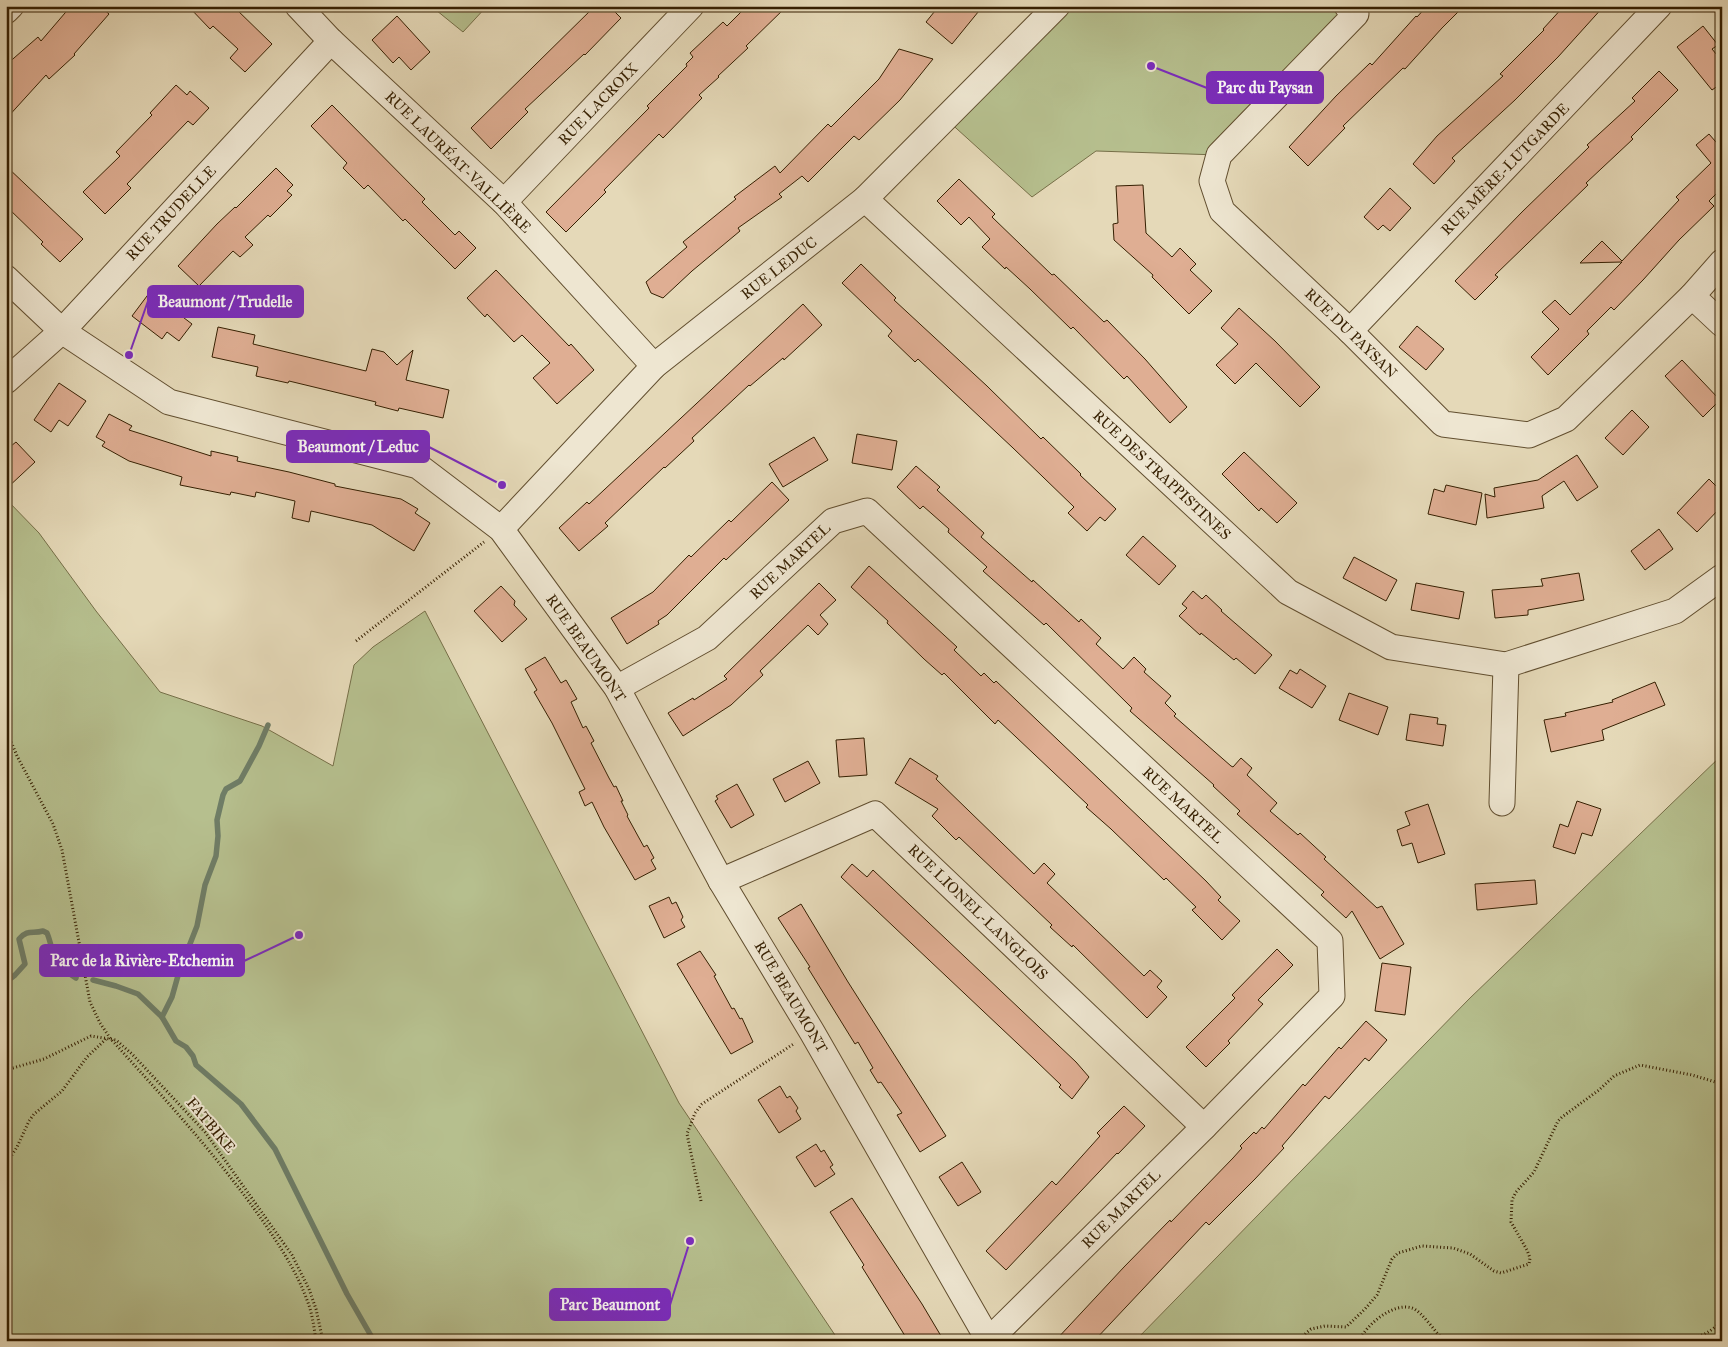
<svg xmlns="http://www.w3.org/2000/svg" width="1728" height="1347" viewBox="0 0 1728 1347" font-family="'IM FELL Great Primer',serif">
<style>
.green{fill:#b6bf8e;stroke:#766f48}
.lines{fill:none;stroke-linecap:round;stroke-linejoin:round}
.stream{stroke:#6f7d66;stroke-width:5.5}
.building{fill:#dfae93;stroke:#351f01}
.minor-casing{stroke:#614e2f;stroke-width:27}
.path{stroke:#351f01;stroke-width:3;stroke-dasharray:1 2.5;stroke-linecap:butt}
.minor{stroke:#eee6d1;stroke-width:25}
.labels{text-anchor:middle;stroke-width:4;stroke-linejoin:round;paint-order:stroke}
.street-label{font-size:15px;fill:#351f01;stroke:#eee6d1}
.leader{fill:none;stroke:#7b2cbf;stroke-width:2}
.callout-dot{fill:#7b2cbf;stroke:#eee6d1;stroke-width:2}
.callout{fill:#7b2cbf;stroke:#7b2cbf;stroke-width:2}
.callout-label{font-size:16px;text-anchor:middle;font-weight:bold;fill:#fff}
</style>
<rect width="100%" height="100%" fill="#e5d9b8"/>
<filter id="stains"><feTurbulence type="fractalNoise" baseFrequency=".004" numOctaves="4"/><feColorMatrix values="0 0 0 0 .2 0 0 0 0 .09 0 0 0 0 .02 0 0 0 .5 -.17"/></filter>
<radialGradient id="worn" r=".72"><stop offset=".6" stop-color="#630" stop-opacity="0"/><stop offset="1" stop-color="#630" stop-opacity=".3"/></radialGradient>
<g class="green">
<path d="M431,6h56l-24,26z"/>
<path d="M1057,6h290l-128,149 -123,-4 -64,46 -86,-78z"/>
<path d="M6,499l33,34 57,78 64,81 102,34 71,40 21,-101 19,-18 52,-36 254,492 160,238h-833z"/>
<path d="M1722,755v586h-587l334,-342z"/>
</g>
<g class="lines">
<g class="stream">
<path d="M93,980l23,6 22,8 24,23 14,24 10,6 7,9 3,9 45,39 34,45 72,145 27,47"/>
<path d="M6,982l9,-7 10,-11 -6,-25c9,-10 13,-5 24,-8l4,2c3,7 4,13 6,21 3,10 14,19 23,24"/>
<path d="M162,1017l10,-20 7,-25 18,-46 8,-41 11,-29 2,-20 -1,-16 6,-25 3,-6 14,-8 19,-35 9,-21"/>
</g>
</g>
<g class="building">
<path d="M71,6h29l9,8 -35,40 1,1 -26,24 -3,-4 -40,44v-54l32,-28 3,4z"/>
<path d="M188,6h45l39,38 -27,28 -15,-14 8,-9 -25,-23 -3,3z"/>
<path d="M595,6h14l12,12 -36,37 -1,-1 -59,55 3,3 -37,37 -20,-21z"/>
<path d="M747,6h40l-41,40 2,2 -30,28 1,1 -20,18 3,3 -39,40 -4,-4 -55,56 2,2 -40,40 -20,-20 103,-104 -2,-2 40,-40 -1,-2 7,-7 -3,-4 33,-31 4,4z"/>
<path d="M939,6h44l-31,38 -26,-22z"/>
<path d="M1427,6h37l-22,22 -37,41 -2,-1 -60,58 2,2 -37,38 -19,-19 47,-51 34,-33 2,2 44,-49 1,1z"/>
<path d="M1564,6h40l-46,51 -43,43 -63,58 3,3 -21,23 -21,-20 24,-28 66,-60 -3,-2 44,-44 -1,-1z"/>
<path d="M397,16l33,36 -19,18 -12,-13 -6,6 -21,-23z"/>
<path d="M1703,26l15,19 -6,4 10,12v22l-10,7 -35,-43z"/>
<path d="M899,49l34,10 -33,41 -41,40 -5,-4 -46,46 -6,-6 -23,18 3,3 -44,31 2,3 -48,40 -29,27 -12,-5 -5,-11 41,-35 -4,-5 53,-43 -2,-2 41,-31 5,7 48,-49 3,3 48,-48z"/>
<path d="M1659,71l19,19 -47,47 2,2 -47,44 2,2 -93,90 3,2 -23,23 -20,-19 67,-69 67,-65 -2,-2 48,-44 -3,-3z"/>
<path d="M176,85l11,10 3,-4 19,17 -16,17 -5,-4 -61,63 4,4 -26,26 -22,-22 37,-36 -4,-4 36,-37 -2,-2z"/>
<path d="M332,105l93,94 -3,3 33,33 4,-4 17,17 -21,21 -50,-50 -2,2 -35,-36 -4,4 -21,-21 4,-5 -36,-37z"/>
<path d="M1709,134l13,15v39l-13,13 5,5 -35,34 -36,40 -29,30 -3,-3 -24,24 2,3 -41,41 -17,-18 28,-28 -17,-17 13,-12 15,15 52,-53 -42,1 22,-22 20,20 57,-61 -3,-3 35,-34 -15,-18z"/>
<path d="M6,166l77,73 -23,23 -19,-18 2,-2 -37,-36z"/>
<path d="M276,168l17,17 -6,6 5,4 -22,22 -2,-2 -23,22 8,8 -13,12 -7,-6 -34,35 -21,-20 39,-42 18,-17 1,1z"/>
<path d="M959,179l36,35 -3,3 60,58 2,-1 50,48 3,-2 38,39 42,48 -17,16 -43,-47 -3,3 -51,-52 -2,2 -41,-40 -24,-22 -1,2 -23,-22 8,-8 -21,-22 -8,8 -24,-24z"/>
<path d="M1143,185l3,48 26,24 8,-9 16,16 -6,6 22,21 -23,23 -37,-37 1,-2 -39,-35 -1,-16 5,-1 -2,-37z"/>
<path d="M1390,188l21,20 -21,23 -7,-6 -5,5 -14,-13z"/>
<path d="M861,264l35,34 -2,2 93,86 54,53 2,-2 38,37 -1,1 36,34 -11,12 -5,-4 -13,14 -19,-18 6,-6 -61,-59 -95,-89 -3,3 -27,-26 4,-5 -50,-48z"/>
<path d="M496,270l73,76 2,-2 23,26 -37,34 -24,-26 17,-15 -28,-28 -8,7 -27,-28 -2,3 -18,-19z"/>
<path d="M150,292l42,32 -13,17 -12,-9 -5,7 -30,-23z"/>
<path d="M803,304l19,21 -38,35 -1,-2 -33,28 -1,-1 -57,53 2,3 -29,27 -1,-1 -59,56 3,3 -29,25 -20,-23 28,-26 2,2z"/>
<path d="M1239,308l36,33 45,46 -20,20 -44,-44 -21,21 -19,-19 22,-21 -17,-16z"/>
<path d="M1417,326l27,23 -18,21 -27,-23z"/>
<path d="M218,327l37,8 -2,9 113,27 6,-22 12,3 13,13 16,-15 -7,30 43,10 -6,28 -44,-10 -1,3 -23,-6 1,-3 -87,-21 -1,2 -32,-7 2,-9 -46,-10z"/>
<path d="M1682,360l38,40 -17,17 -38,-41z"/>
<path d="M59,383l27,18 -18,25 -9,-6 -8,12 -17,-12z"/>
<path d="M1632,410l17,17 -26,28 -18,-17z"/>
<path d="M109,414l23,12 -3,4 82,26v-5l27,6 -1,4 52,11 46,12v2l66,13 17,10 -3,4 15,10 -16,28 -42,-26 -61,-14 -2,11 -17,-4 3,-17 -39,-9 -1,5 -24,-5 -1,3 -50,-10 2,-8 -53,-16 -27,-15 3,-4 -9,-5z"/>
<path d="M857,434l40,7 -5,29 -40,-7z"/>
<path d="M814,437l14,23 -45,27 -14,-23z"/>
<path d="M16,442l19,20 -29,27v-39z"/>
<path d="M1244,452l53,51 -20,20 -16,-15 -2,3 -37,-37z"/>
<path d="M1577,455l21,32 -21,14 -13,-20 -22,15 2,12 -57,10 -2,-24 10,3 -1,-9 44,-8z"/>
<path d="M916,466l24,21 -3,3 47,43 -3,4 51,45 1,-2 46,42 2,-3 20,19 -5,6 27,25 11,-12 12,12 -2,3 27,24 -6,7 11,11 -2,2 57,50 2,1 8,-9 11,10 -5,7 30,28 -7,8 28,24 2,-2 26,24 -2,2 53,49 5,-2 22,38 -24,15 -28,-48 -6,7 -25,-23 3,-3 -87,-78 3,-3 -27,-25 1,-1 -84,-74 2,-3 -86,-85 -2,2 -61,-54 4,-4 -39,-35 1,-3 -26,-23 -3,3 -23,-22z"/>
<path d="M1709,479l13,13v14l-25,26 -20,-19z"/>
<path d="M772,482l17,18 -63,60 -2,-2 -57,57 -9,6 1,3 -32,20 -16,-26 42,-26 36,-37 2,2 38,-37 2,2z"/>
<path d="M1446,485l36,8 -6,32 -48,-11 6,-25 10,3z"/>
<path d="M1659,529l14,20 -28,21 -14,-19z"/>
<path d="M1143,536l33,30 -17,19 -33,-30z"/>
<path d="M1354,557l43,23 -11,21 -43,-23z"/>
<path d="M869,566l88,81 -3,3 27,26 3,-3 10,10 2,-2 210,200 15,16 -3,3 22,21 -18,19 -30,-30 4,-3 -30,-29 -2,2 -53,-51 -25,-22 2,-2 -90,-85 -3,4 -51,-51 -2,2 -18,-16 -37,-36 1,-2 -37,-34z"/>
<path d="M1579,573l5,27 -56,10v5l-33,3 -3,-28 51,-4 -2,-7z"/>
<path d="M819,583l17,17 -16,15 8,9 -10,11 -10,-10 -48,46 3,4 -32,30 -48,31 -15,-23 25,-15 1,2 33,-21 -3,-3z"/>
<path d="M1416,583l48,9 -5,27 -48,-9z"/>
<path d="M501,586l14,15 -1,4 13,14 -25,23 -28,-31z"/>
<path d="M1193,591l9,8 4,-4 16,15 -1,1 51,44 -17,19 -19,-16 -2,2 -33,-27 -1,2 -21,-19 8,-8 -5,-4z"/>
<path d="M545,657l16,26 5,-3 11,19 -6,3 12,26 3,-2 8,15 -3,2 18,35 5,9 2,-1 7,15h-2l7,14 -1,1 17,31 3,-2 7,13 -3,2 5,9 -21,11 -31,-53 -12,-25 -7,4 -6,-14 6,-3 -33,-66 -18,-31 3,-2 -12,-21z"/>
<path d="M1300,669l26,17 -14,22 -33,-20 11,-18 7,4z"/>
<path d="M1655,682l10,23 -63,25 2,10 -53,12 -7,-32 22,-4 -1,-3 48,-11 -1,-2z"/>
<path d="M1349,693l39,14 -10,28 -39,-15z"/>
<path d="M1410,714l28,4 -1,6 9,1 -3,21 -37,-6z"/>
<path d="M864,738l3,37 -28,2 -3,-37z"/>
<path d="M910,758l28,18 -2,3 98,95 10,-11 11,11 -8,9 97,93 6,-6 12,11 -5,6 10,10 -20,21 -74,-73 -1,2 -22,-20 2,-2 -93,-88 -3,3 -24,-24 6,-7 -43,-26z"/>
<path d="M808,761l12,22 -35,19 -12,-23z"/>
<path d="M737,784l17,31 -23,13 -16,-27 3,-2 -2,-3z"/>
<path d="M1577,801l24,8 -9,27 -10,-3 -7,21 -22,-7 7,-23 8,3z"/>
<path d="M1428,804l17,50 -27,9 -6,-20 -10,3 -5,-16 13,-5 -5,-13z"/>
<path d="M852,864l15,13 6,-7 203,192 13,15 -17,22 -13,-12 2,-2 -26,-25 -194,-183z"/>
<path d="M1535,880l2,24 -60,6 -2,-26z"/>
<path d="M669,897l3,7 4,-2 7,15 -2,3 4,7 -21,11 -15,-32z"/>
<path d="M801,904l47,78 98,154 -26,16 -23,-37 5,-2 -21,-31 -3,1 -8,-13 3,-2 -15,-26 -3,2 -47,-76 2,-1 -32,-49z"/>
<path d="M1277,949l16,16 -35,35 5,4 -35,37 2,2 -24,24 -20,-20 49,-49 -3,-3z"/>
<path d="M700,951l16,24 -2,1 18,33 2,-1 6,11 2,-1 11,24 -22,12 -54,-90z"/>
<path d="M1382,963l29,4 -6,48 -30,-4z"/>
<path d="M1366,1021l21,19 -18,21 -4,-3 -36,41 -4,-3 -43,50 2,2 -29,31 -46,46 -3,-3 -112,119h-39l69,-74 46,-47 1,2 62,-64 9,-10 -2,-2 14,-14 2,2 6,-7 2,2 39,-45 2,2 34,-39 2,2z"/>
<path d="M780,1086l7,12 3,-2 8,12 -2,3 5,8 -22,14 -21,-33z"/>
<path d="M1124,1106l21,20 -27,28 -1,-1 -111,117 -20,-19 66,-70 4,4 44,-49 -3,-3z"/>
<path d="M816,1144l5,8 3,-2 9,15 -3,2 5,7 -20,13 -19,-30z"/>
<path d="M962,1162l19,30 -23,14 -19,-29z"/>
<path d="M852,1198l70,106 22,37h-36l-6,-10 -40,-64 2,-2 -34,-53z"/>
</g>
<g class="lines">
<g class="minor-casing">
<g id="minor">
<path d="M298,6l33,35 173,161 150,164"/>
<path d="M1347,6l9,8 -137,141 -7,26 10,30 128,120 93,93 86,11 37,-16 126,-123"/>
<path d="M6,11l5,-5"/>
<path d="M865,199l423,393 103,55 115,18 169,-54 47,-34"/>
<path d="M504,202l187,-196"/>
<path d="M1722,262l-30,34 30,28"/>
<path d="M6,278l56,53 107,71 249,64 83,63 116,159 104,193 91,151 177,309"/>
<path d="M1350,331l309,-325"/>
<path d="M6,381l56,-50 269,-290"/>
<path d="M501,529l153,-163 211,-167 192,-193"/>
<path d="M617,688l90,-50 126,-117 34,-10 463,430 2,55 -128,131 -215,213"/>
<path d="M1502,803l4,-138"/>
<path d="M721,881l154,-67 329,313"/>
</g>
</g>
<g class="path">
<path d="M356,641l128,-99"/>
<path d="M6,729l11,27 36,68 9,26 28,152 10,21 10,15c52,58 105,115 150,179 18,26 36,53 47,83 5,12 7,27 9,41"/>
<path d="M6,1070l38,-11 47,-23 25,4 16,14 73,78 87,123 17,34 7,20 7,32"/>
<path d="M6,1164l11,-17 12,-26 5,-7 28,-23 25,-34 20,-19"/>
<path d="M701,1201l-14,-67 8,-21 7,-9 93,-61"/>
<path d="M1297,1341l14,-12 14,-3 21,1 19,-18 12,-14 15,-36 6,-6 24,-7 31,2 17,6 24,17 7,2 28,-9 1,-6 -3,-8 -16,-28 1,-22 4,-8 18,-20 24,-51 4,-4 37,-27 15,-14 26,-11 52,10 30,9"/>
<path d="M1359,1341c7,-16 34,-39 53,-33 11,4 23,25 33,33"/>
<path d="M1660,1341c29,-4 39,2 62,-20"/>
</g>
<use href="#minor" class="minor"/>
</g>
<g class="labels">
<g class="street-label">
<text transform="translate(598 104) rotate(-46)" y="5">RUE LACROIX</text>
<text transform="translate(458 162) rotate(44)" y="5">RUE LAURÉAT-VALLIÈRE</text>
<text transform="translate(1505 169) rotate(-46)" y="5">RUE MÈRE-LUTGARDE</text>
<text transform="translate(171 213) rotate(-47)" y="5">RUE TRUDELLE</text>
<text transform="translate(779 268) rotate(-38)" y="5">RUE LEDUC</text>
<text transform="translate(1351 333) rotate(44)" y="5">RUE DU PAYSAN</text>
<text transform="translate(1162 475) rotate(43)" y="5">RUE DES TRAPPISTINES</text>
<text transform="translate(790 561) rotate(-43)" y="5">RUE MARTEL</text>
<text transform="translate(586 648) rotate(55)" y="5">RUE BEAUMONT</text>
<text transform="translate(1183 805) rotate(43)" y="5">RUE MARTEL</text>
<text transform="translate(978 912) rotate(44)" y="5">RUE LIONEL-LANGLOIS</text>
<text transform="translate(791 997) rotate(59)" y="5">RUE BEAUMONT</text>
<text transform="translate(211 1125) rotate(50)" y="5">FATBIKE</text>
<text transform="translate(1121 1209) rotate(-45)" y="5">RUE MARTEL</text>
</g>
</g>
<path class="leader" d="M1151 66L1207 88M129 355L148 301M502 485L429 447M299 935L244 961M690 1241L670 1305"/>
<g class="callout-dot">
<circle cx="1151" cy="66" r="5"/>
<circle cx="129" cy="355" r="5"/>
<circle cx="502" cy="485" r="5"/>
<circle cx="299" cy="935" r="5"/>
<circle cx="690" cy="1241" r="5"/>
</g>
<g class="callout">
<rect x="1207" y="72" width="116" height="31" rx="5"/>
<rect x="148" y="286" width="155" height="31" rx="5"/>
<rect x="287" y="431" width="142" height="31" rx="5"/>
<rect x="40" y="945" width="204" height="31" rx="5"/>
<rect x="550" y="1289" width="120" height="31" rx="5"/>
</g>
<g class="callout-label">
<text x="1265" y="93">Parc du Paysan</text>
<text x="225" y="307">Beaumont / Trudelle</text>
<text x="358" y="452">Beaumont / Leduc</text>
<text x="142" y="966">Parc de la Rivière-Etchemin</text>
<text x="610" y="1310">Parc Beaumont</text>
</g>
<rect width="1728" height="1347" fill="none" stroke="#e5d9b8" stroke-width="25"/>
<rect x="8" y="8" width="1713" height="1332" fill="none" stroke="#351f01" stroke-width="2.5"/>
<rect x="12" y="12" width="1703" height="1322" fill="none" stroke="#351f01"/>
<rect width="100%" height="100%" filter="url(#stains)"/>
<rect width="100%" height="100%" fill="url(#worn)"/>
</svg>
